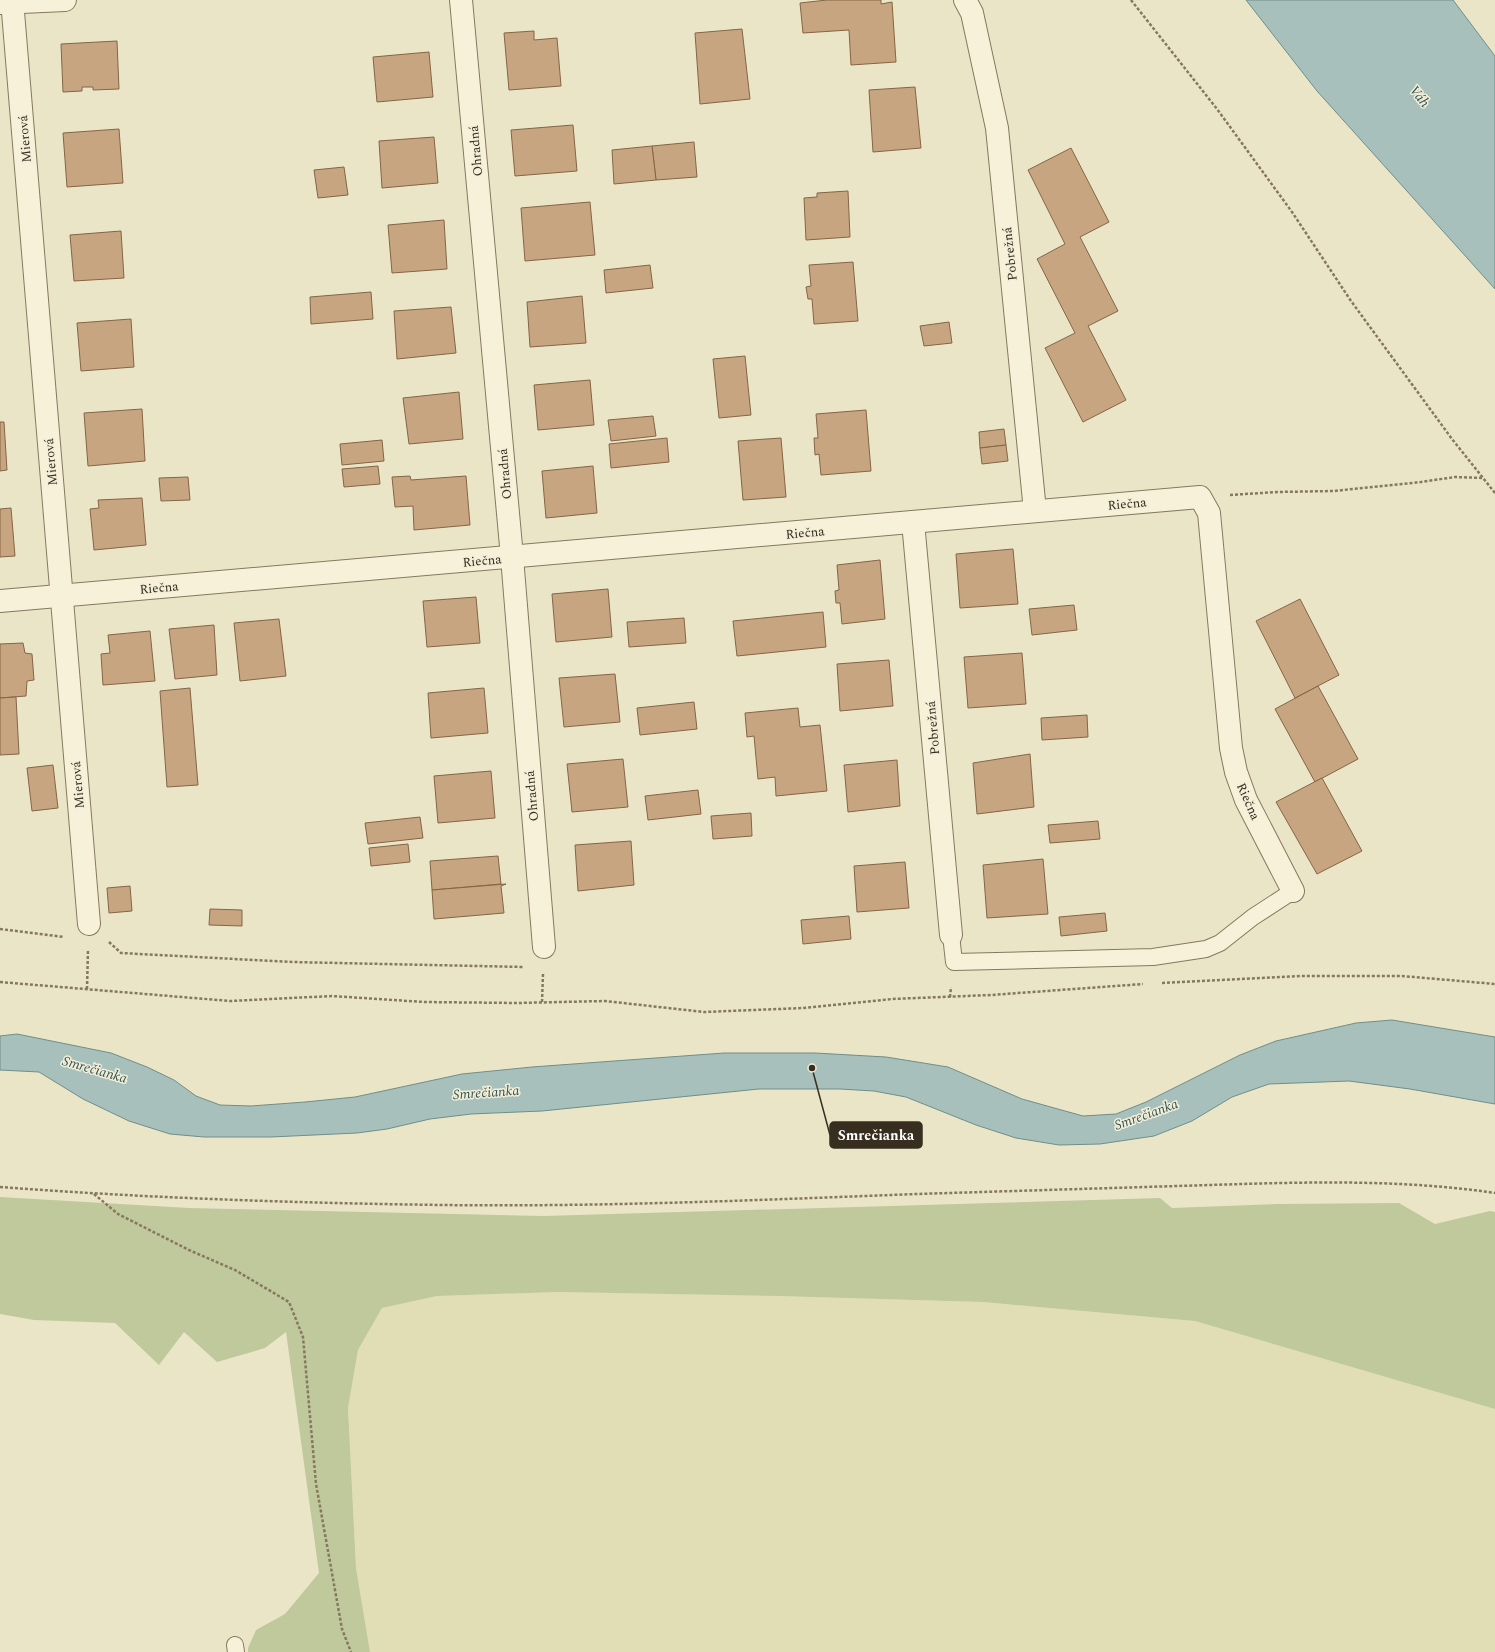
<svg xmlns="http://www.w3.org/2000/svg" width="1495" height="1652" viewBox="0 0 1495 1652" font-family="Spectral,serif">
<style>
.farmland{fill:#e1deb5}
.green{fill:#bfc99c}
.water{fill:#a8c0bb;stroke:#6f8e89}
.building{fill:#c7a580;stroke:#846545}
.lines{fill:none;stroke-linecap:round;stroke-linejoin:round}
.lane-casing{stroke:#86785e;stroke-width:18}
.street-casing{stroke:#86785e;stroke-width:24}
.path{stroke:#86785e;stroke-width:2.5;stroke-dasharray:3 2;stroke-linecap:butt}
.lane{stroke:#f7f1da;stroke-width:16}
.street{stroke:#f7f1da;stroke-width:22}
.labels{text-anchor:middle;stroke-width:3;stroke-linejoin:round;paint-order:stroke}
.street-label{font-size:13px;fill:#382e20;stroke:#f3eed7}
.water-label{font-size:14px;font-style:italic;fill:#315456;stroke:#f3eed7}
.leader{fill:none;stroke:#382e20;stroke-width:1.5}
.callout-dot{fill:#382e20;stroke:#f3eed7;stroke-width:1.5}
.callout{fill:#382e20;stroke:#382e20;stroke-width:1.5}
.callout-label{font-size:14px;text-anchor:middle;font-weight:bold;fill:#fff}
</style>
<rect width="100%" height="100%" fill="#ebe5c8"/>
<path class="farmland" d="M557,1292l221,4 205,6 212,19 300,88v243h-1125l-14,-84 -8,-160 10,-58 24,-42 55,-12z"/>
<path class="green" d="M0,1197l189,11 355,8 616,-18 12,10 105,-4 122,-1 36,21 55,-13 5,1v197l-300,-88 -212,-19 -205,-6 -221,-4 -120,4 -55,12 -24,42 -10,58 8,160 14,84h-122v-4l8,-18 29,-16 34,-41 -33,-241 -21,16 -48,14 -33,-30 -25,33 -44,-42 -81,-3 -34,-6z"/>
<g class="water">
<path d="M1246,0h207l42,56v233l-178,-198z"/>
<path d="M1392,1020l103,17v67l-85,-15 -61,-8 -80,3 -37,13 -40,24 -38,15 -54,8 -41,1 -43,-7 -40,-13 -70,-28 -32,-6 -34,-2h-81l-217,22 -71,3 -41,5 -43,10 -30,4 -86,4h-67l-34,-3 -41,-13 -46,-22 -44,-27 -39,-2v-34l17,-2 94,19 36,14 27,13 22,16 24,9 31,1 54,-4 50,-5 107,-23 70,-7 192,-14h91l71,4 62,10 74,32 61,17 33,-2 30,-12 94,-47 36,-14 80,-18z"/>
</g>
<g class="building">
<path d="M827,0h54v4l11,-2 4,60 -45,3 -2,-35 -46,3 -3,-30z"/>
<path d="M742,29l8,70 -50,5 -5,-71z"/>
<path d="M534,31v9l23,-2 4,48 -52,4 -5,-57z"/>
<path d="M117,41l2,48 -26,1v-3h-11v4l-19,1 -2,-48z"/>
<path d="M429,52l4,45 -56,5 -4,-45z"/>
<path d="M915,87l6,61 -48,4 -4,-62z"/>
<path d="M573,125l4,46 -62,5 -4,-46z"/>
<path d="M119,129l4,54 -56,4 -4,-54z"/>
<path d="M434,137l4,46 -56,5 -3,-47z"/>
<path d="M694,142l3,35 -41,3 -4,-34z"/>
<path d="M652,146l4,34 -42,4 -2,-34z"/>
<path d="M1071,148l38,74 -29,15 38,74 -30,15 38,74 -43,22 -38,-74 30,-15 -38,-74 28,-15 -37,-74z"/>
<path d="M344,167l4,28 -30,3 -4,-28z"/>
<path d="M848,191l2,46 -44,3 -2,-42 13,-1v-4z"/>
<path d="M590,202l5,53 -70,6 -4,-53z"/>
<path d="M444,220l3,49 -55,4 -4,-48z"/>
<path d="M121,231l3,47 -50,3 -4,-46z"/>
<path d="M853,262l5,59 -44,3 -2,-25h-4l-2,-12 5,-1 -2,-21z"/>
<path d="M650,265l3,23 -47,5 -2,-23z"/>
<path d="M371,292l2,27 -62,5 -1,-27z"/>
<path d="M582,296l4,47 -56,4 -3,-45z"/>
<path d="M451,307l5,46 -59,6 -3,-48z"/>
<path d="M131,319l3,48 -53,4 -4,-48z"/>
<path d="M949,322l3,21 -28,3 -4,-20z"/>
<path d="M745,356l6,59 -32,3 -6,-59z"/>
<path d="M590,380l4,45 -56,5 -4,-45z"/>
<path d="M459,392l4,47 -54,5 -6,-46z"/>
<path d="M142,409l3,52 -57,5 -4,-53z"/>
<path d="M866,410l5,61 -50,4 -2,-21 -4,1 -1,-17h4l-2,-24z"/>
<path d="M653,416l3,20 -45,5 -3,-21z"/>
<path d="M0,422h4l3,48 -7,1z"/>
<path d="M1004,429l2,16 -26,3 -1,-16z"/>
<path d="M667,438l2,24 -58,6 -2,-24z"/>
<path d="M781,438l5,59 -43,3 -5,-59z"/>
<path d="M382,440l2,21 -42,4 -2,-21z"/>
<path d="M1006,445l2,16 -26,3 -2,-16z"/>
<path d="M378,466l2,18 -36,3 -2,-18z"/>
<path d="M593,466l4,47 -51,5 -4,-47z"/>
<path d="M410,476l1,4 55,-4 4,49 -56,5 -1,-24 -18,1 -3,-30z"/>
<path d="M188,477l2,23 -29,1 -2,-23z"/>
<path d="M142,498l4,47 -52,5 -4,-41 9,-1 -1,-8z"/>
<path d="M11,508l4,48 -15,1v-48z"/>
<path d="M1013,549l5,55 -58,4 -4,-54z"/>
<path d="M880,560l5,59 -43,5 -2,-21h-4l-1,-12 4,-1 -2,-25z"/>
<path d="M608,589l4,48 -56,5 -4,-48z"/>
<path d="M476,597l4,46 -53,4 -4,-46z"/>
<path d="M1300,599l39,76 -44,23 -39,-77z"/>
<path d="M1074,605l3,25 -45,5 -3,-26z"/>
<path d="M823,612l3,35 -89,9 -4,-35z"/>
<path d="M684,618l2,25 -57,4 -2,-25z"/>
<path d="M279,619l7,57 -46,5 -6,-58z"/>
<path d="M214,625l3,50 -42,4 -6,-50z"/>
<path d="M150,631l5,50 -52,4 -2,-31 9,-1 -2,-18z"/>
<path d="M23,643l2,10 7,1 2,26 -7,1 -1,15 -26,2v-54z"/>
<path d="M1022,653l4,51 -58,4 -4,-51z"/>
<path d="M889,660l4,46 -53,5 -3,-47z"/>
<path d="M615,674l5,48 -56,5 -5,-49z"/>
<path d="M1318,686l40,73 -43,23 -40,-73z"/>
<path d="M190,688l8,97 -31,2 -7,-96z"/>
<path d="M484,688l4,45 -57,5 -3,-45z"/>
<path d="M16,697l3,57 -19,1v-57z"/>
<path d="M694,702l3,27 -57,6 -3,-27z"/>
<path d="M798,708l2,19 20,-2 7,66 -51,5 -1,-19 -17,2 -4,-43 -7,1 -2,-24z"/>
<path d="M1087,715l1,22 -46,3 -1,-22z"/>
<path d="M1030,754l4,53 -57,7 -4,-51z"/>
<path d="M623,759l5,48 -56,5 -5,-48z"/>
<path d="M897,760l3,46 -52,6 -4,-47z"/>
<path d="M53,765l5,43 -26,3 -5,-43z"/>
<path d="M491,771l4,47 -57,5 -4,-47z"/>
<path d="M1322,778l40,73 -45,23 -41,-72z"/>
<path d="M698,790l3,24 -53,6 -3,-24z"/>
<path d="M751,813l1,23 -39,3 -2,-23z"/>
<path d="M420,817l3,21 -55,6 -3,-21z"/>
<path d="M1098,821l2,18 -50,4 -2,-18z"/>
<path d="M631,841l3,44 -56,6 -3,-46z"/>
<path d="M408,844l2,18 -39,4 -2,-18z"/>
<path d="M498,856l3,28 -69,6 -2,-29z"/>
<path d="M1043,859l5,55 -61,4 -4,-53z"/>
<path d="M905,862l4,46 -52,4 -3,-46z"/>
<path d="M506,884l-5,2 3,27 -70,6 -2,-29z"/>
<path d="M130,886l2,25 -23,2 -2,-25z"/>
<path d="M210,909l32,1v16l-33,-1z"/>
<path d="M1105,913l2,18 -46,5 -2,-19z"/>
<path d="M849,916l2,23 -48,5 -2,-24z"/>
</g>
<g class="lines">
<g class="lane-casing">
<g id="lane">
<path d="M951,935l3,27 199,-5 53,-8 14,-6 33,-26 40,-26"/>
<path d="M235,1645l1,7"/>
</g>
</g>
<g class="street-casing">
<g id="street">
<path d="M12,0l77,924"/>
<path d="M461,0l51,557 32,390"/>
<path d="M965,0l7,13 25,115 38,383"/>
<path d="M0,3l65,-3"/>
<path d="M913,522l38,413"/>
<path d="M0,601l1200,-104 9,16 22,235 5,24 10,28 47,91"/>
</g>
</g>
<g class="path">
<path d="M1131,0l86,109 75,103 59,89 101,138 43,54"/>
<path d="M1230,495l47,-3 57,-1 87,-9 34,-5 29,1"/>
<path d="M0,929l64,8"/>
<path d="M109,942l12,11 171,9 232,5"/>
<path d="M0,982l230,19 102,-5 92,6 93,1 88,-2 99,11 99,-4 89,-9 99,-4 152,-11"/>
<path d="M1162,983l138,-7h102l93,8"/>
<path d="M87,989l1,-39"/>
<path d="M950,997l1,-10"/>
<path d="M542,1002l1,-28"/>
<path d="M0,1187c147,11 295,16 443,18 158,2 316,-5 474,-11 97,-3 195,-6 293,-9 95,-3 191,-6 285,8"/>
<path d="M94,1194l24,20 73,37 44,19 54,32 14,35 13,147 26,145 9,23"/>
</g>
<use href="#lane" class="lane"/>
<use href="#street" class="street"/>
</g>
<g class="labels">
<g class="street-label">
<text transform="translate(24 139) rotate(-95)" y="5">Mierová</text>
<text transform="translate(475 151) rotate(-95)" y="5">Ohradná</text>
<text transform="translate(1009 254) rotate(-96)" y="5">Pobrežná</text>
<text transform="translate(50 462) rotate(-95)" y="5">Mierová</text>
<text transform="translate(504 474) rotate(-95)" y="5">Ohradná</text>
<text transform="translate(1127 503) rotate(-5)" y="5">Riečna</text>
<text transform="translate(805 532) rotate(-5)" y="5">Riečna</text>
<text transform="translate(482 560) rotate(-5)" y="5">Riečna</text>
<text transform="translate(159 587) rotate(-5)" y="5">Riečna</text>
<text transform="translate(932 728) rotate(-95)" y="5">Pobrežná</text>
<text transform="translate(77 785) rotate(-95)" y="5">Mierová</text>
<text transform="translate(531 796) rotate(-95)" y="5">Ohradná</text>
<text transform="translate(1249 801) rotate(66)" y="5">Riečna</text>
</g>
<g class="water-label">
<text transform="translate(1420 96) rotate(52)" y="5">Váh</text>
<text transform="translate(95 1069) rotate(16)" y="5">Smrečianka</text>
<text transform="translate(486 1092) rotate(-4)" y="5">Smrečianka</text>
<text transform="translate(1146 1114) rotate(-20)" y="5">Smrečianka</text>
</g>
</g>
<path class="leader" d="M812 1068L830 1135"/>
<circle class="callout-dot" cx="812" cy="1068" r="4"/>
<rect class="callout" x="830" y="1122" width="92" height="26" rx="4"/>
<g class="callout-label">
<text x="876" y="1140">Smrečianka</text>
</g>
</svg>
